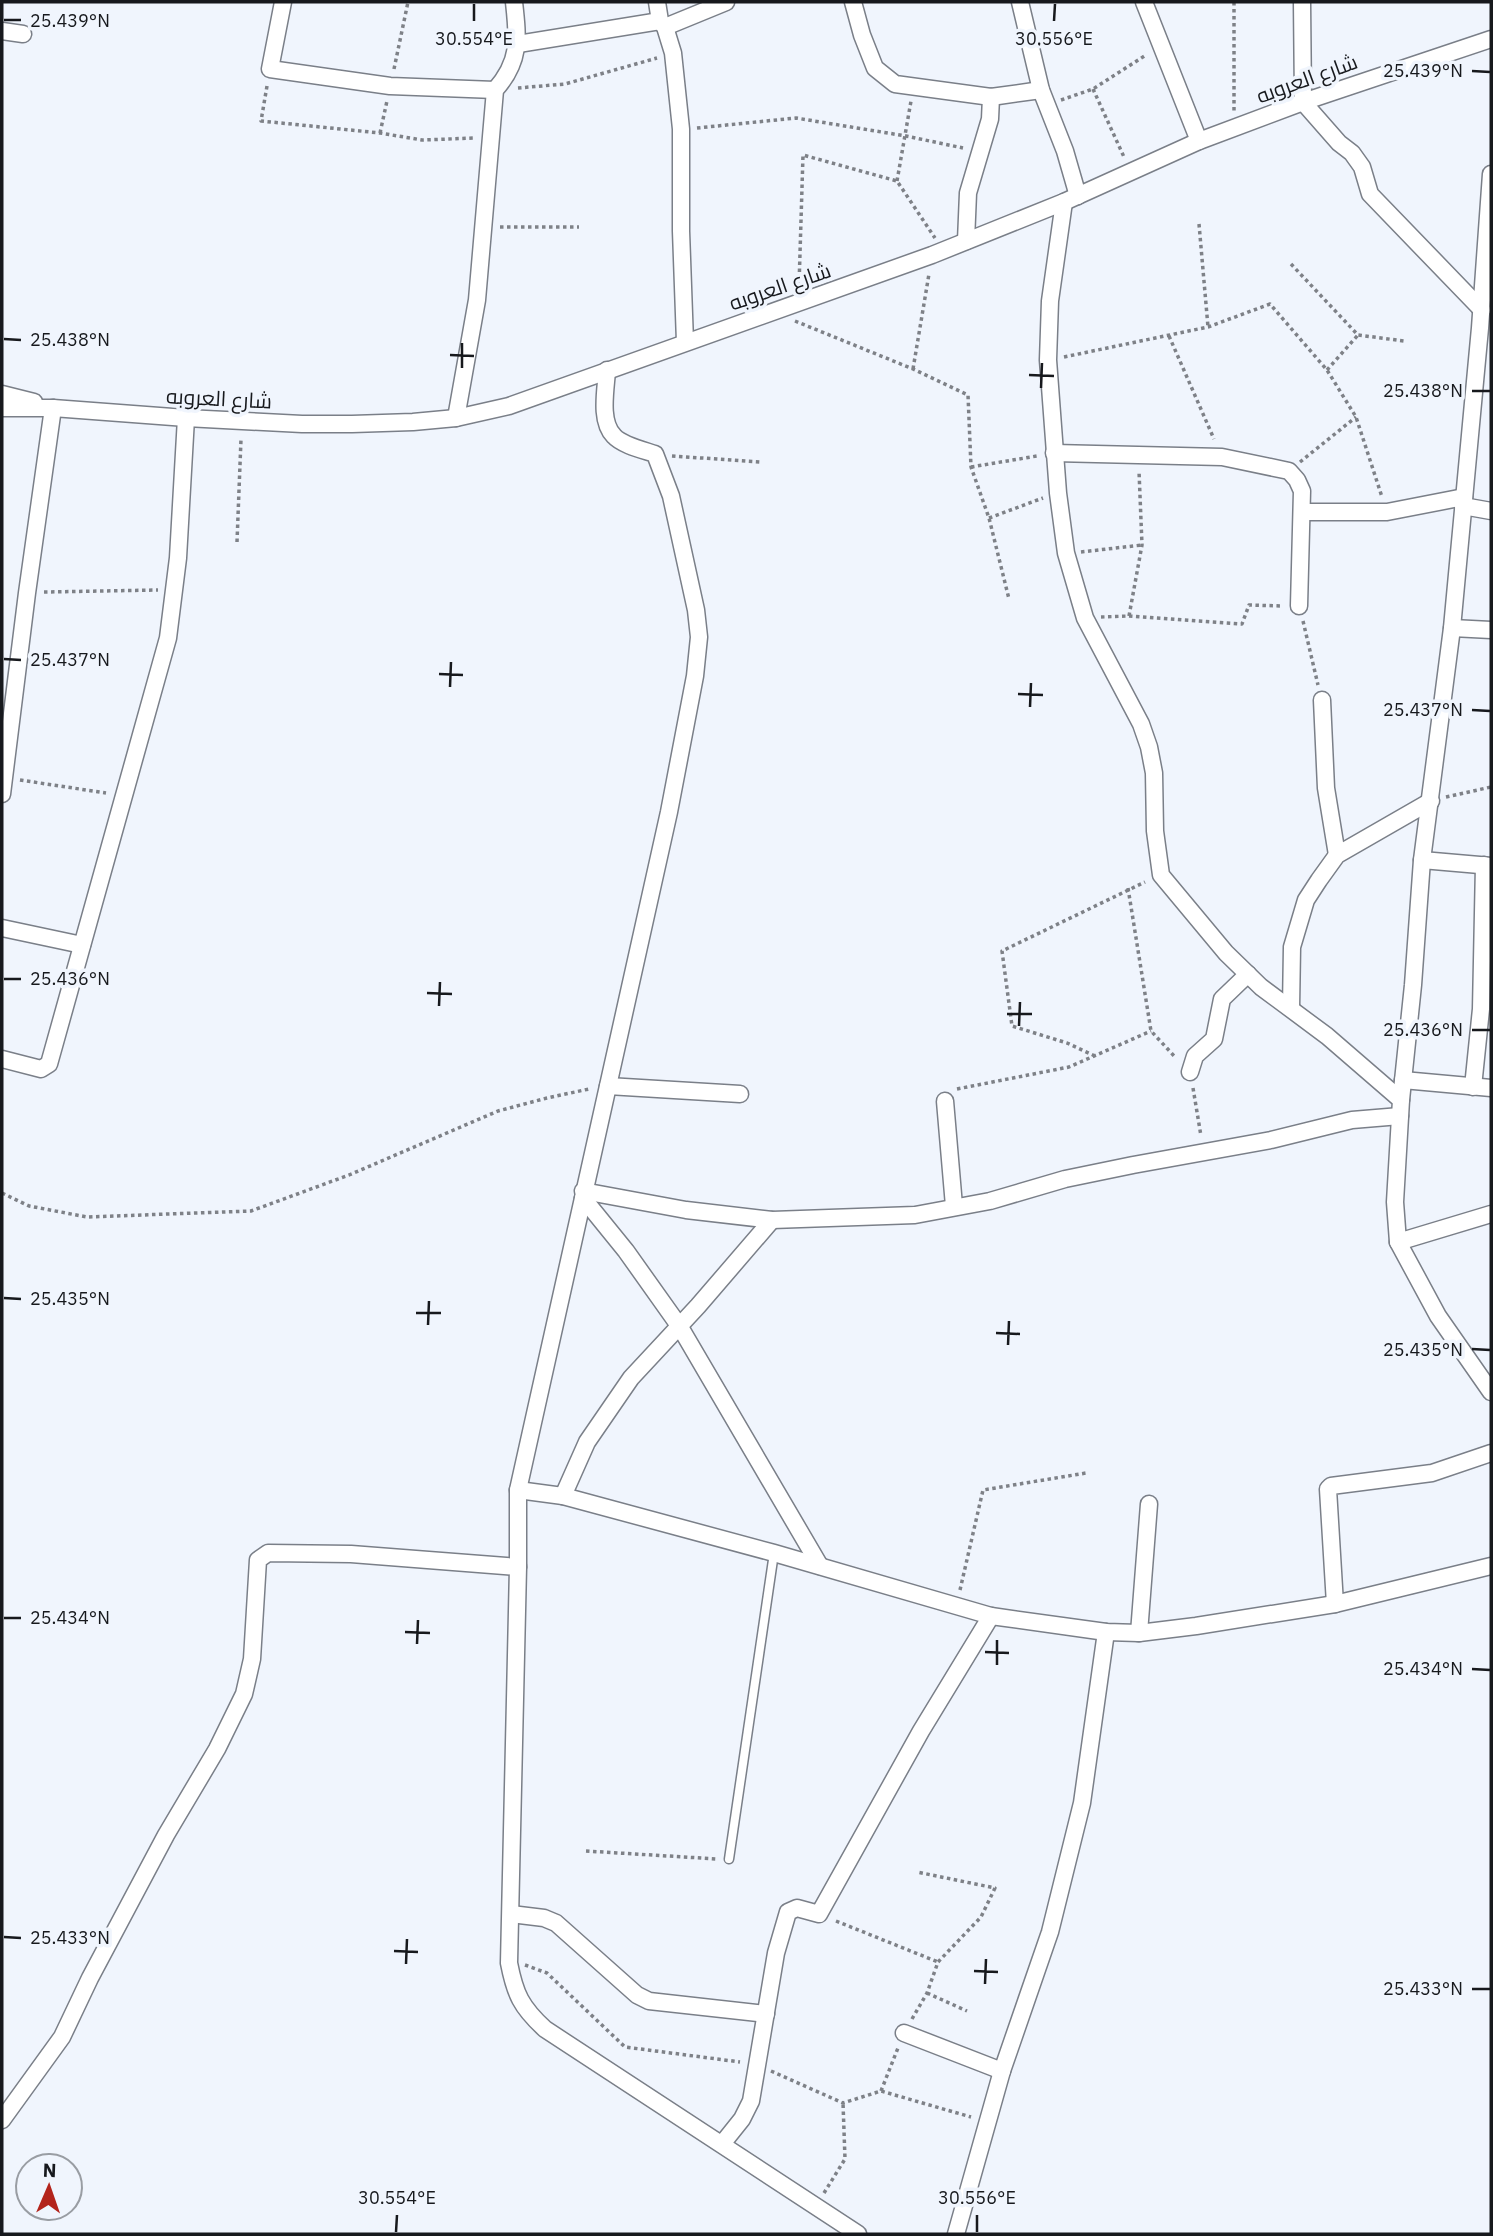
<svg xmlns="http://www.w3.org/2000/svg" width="1493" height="2236" viewBox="0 0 1493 2236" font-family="'IBM Plex Sans',Cairo,sans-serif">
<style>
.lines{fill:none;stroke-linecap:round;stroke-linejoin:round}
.service-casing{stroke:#7a7f88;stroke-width:11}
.minor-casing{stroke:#7a7f88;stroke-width:19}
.path{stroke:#7e8187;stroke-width:3.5;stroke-dasharray:3.5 3.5;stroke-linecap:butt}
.service{stroke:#fff;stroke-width:8}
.minor{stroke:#fff;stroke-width:16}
.ticks{fill:none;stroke:#17191d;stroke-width:2.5}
.labels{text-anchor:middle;stroke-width:7;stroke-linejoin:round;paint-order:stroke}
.street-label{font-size:21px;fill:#17191d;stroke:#f0f5fd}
.ticks-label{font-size:18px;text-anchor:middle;fill:#17191d;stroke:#f0f5fd;stroke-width:7;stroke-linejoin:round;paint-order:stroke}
</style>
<rect width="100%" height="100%" fill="#f0f5fd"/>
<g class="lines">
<g class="service-casing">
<path id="service" d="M729,1859l45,-306"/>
</g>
<g class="minor-casing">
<g id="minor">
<path d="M283,2l-13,67 120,17 105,4"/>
<path d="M657,2l3,19 5,6 8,26 8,76v102l4,111"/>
<path d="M853,2l9,33 13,33 20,16 96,13 50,-7"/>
<path d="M1020,2l21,88 24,61 13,45"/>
<path d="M1144,2l55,139"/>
<path d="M1302,2l1,100 36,41 13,10 10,14 8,27 112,116"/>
<path d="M665,27l61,-25"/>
<path d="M2,31l21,3"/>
<path d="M518,44l142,-23"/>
<path d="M1064,202l-14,99 -2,59 10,133 8,60 19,65 56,106 8,23 5,26 1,58 6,44 65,78 35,34 66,49 74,64 -6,102 3,40 40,74 53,76"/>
<path d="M966,241l2,-48 22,-74 1,-22"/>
<path d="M607,370c-1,19 -8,51 7,66 8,9 29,14 41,18l16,42 25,114 3,27 -4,39 -26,136 -151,678v77l-9,396c6,31 12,44 36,66l313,205"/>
<path d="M2,394l32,8"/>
<path d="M2,408h51l133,10 116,6h50l61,-2 43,-4 53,-12 423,-151 132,-53 135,-61 104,-39 188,-63"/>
<path d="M456,418l21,-118 18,-210c26,-29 23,-52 19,-88"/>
<path d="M1054,453l168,4 67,14 8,9 5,11 -3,115"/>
<path d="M1463,506l28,5"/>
<path d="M1302,512h85l77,-15"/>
<path d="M1452,628l39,2"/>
<path d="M1322,700l4,88 11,67"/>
<path d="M2,794l25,-201 26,-185"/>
<path d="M1422,860l69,6"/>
<path d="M2,928l80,17"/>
<path d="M1291,1008l1,-61 14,-47 13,-20 18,-25 94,-54"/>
<path d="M2,1059l39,10 8,-5 119,-426 10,-80 8,-140"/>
<path d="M1190,1072l5,-16 19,-17 8,-40 26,-25"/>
<path d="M1403,1080l88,8"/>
<path d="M608,1086l132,8"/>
<path d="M1473,1087l8,-78 3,-144"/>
<path d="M1401,1100l12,-115 9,-125 30,-232 28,-300 11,-154"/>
<path d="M945,1101l9,105"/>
<path d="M583,1191l103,19 86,10 143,-5 75,-14 75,-22 68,-14 138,-25 81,-20 48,-4"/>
<path d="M583,1198l43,53 54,76 140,239"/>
<path d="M1398,1242l93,-28"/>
<path d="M518,1490l45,6 211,57 217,63 115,16 33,1 57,-7 139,-22 156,-38"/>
<path d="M563,1496l24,-54 44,-64 67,-72 74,-86"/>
<path d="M1335,1604l-7,-115 3,-3 101,-13 59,-20"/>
<path d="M1139,1633l10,-129"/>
<path d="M511,1914l33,4 12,5 81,72 12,6 117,13"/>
<path d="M904,2033l98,38"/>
<path d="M2,2120l60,-83 28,-59 76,-143 51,-86 27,-55 8,-35 6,-99 10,-7 83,1 167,13"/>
<path d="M722,2144l20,-25 9,-18 25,-148 12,-41 9,-4 22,6 102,-183 70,-115"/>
<path d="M956,2234l46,-163 48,-139 32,-129 24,-171"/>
</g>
</g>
<g class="path">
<path d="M1234,2v110"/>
<path d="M394,69l14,-67"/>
<path d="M267,86l-6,35 119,12 42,7 53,-2"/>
<path d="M518,88l47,-4 92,-26"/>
<path d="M1093,89l31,68"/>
<path d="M1061,100l32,-11 53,-34"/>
<path d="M697,128l99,-10 110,18 57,12"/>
<path d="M380,133l7,-32"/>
<path d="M897,181l14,-80"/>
<path d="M1199,224l9,103"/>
<path d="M500,227h79"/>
<path d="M1291,264l67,71 46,6"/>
<path d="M799,286l4,-131 94,26 38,57"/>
<path d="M795,321l118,48 55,26 3,72 18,51 20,81"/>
<path d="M1169,336l45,103"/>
<path d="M1064,357l144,-30 62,-23 57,66 29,47 26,80"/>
<path d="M913,369l16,-95"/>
<path d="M1327,370l31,-35"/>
<path d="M672,456l89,6"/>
<path d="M1300,462l56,-45"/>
<path d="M971,467l66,-11"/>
<path d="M989,518l54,-20"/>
<path d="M237,542l4,-103"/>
<path d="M1081,552l61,-7"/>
<path d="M44,592l114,-2"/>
<path d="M1129,616l13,-71 -3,-74"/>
<path d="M1101,617l28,-1 113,8 7,-19 34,1"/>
<path d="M1303,621l15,64"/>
<path d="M20,780l86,13"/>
<path d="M1446,797l45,-10"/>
<path d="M1128,888l23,143 25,27"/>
<path d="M1095,1056l-28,-13 -55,-17 -10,-75 143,-69"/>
<path d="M1193,1088l8,48"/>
<path d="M957,1089l112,-22 82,-36"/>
<path d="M2,1193l27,13 58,11 164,-6 98,-36 149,-64 49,-13 42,-9"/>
<path d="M960,1590l23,-100 103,-17"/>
<path d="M586,1851l131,8"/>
<path d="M836,1921l102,41"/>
<path d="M525,1965l22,8 78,74 115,15"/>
<path d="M927,1993l40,18"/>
<path d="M912,2019l15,-26 11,-31 43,-45 14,-29 -78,-16"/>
<path d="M771,2071l72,32 38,-12 90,26"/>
<path d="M881,2091l17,-43"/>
<path d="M824,2193l21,-34 -2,-56"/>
</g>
<use href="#service" class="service"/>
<use href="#minor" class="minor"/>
</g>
<path class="ticks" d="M4,20h17M474,21v-17M1054,21l1,-17M1472,71l18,1M4,339l17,1M450,355l24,1M462,368v-25M1029,375l25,1M1041,388l1,-25M1472,391h18M4,659l17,1M439,674l24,1M450,687l1,-25M1018,694l25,1M1030,707l1,-24M1472,710l18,1M4,979h17M427,993l25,1M439,1006l1,-24M1007,1014h25M1019,1026l1,-24M1472,1030h18M4,1298l17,1M416,1313h25M428,1325l1,-24M996,1333l24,1M1008,1345l1,-24M1472,1349l18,1M4,1618h17M405,1632l25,1M417,1644l1,-24M985,1652l24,1M997,1665v-25M1472,1669l18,1M4,1937l17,1M394,1951l24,1M406,1964l1,-25M974,1971l24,1M985,1984l1,-25M1472,1989h18M396,2232l1,-17M977,2232v-17"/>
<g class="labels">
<g class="street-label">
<text transform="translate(1307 79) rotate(-20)" y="7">شارع العروبه</text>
<text transform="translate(780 287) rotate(-19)" y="7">شارع العروبه</text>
<text transform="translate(219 399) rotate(3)" y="7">شارع العروبه</text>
</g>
</g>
<g class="ticks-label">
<text x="70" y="27">25.439°N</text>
<text x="474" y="45">30.554°E</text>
<text x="1054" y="45">30.556°E</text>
<text x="1423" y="77">25.439°N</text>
<text x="70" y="346">25.438°N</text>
<text x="1423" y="397">25.438°N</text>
<text x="70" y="666">25.437°N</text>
<text x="1423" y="716">25.437°N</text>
<text x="70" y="985">25.436°N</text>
<text x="1423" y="1036">25.436°N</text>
<text x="70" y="1305">25.435°N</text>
<text x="1423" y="1356">25.435°N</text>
<text x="70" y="1624">25.434°N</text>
<text x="1423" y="1675">25.434°N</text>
<text x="70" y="1944">25.433°N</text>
<text x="1423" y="1995">25.433°N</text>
<text x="397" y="2204">30.554°E</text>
<text x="977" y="2204">30.556°E</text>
</g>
<rect width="1493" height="2236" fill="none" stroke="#17191d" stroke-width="7"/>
<g transform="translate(49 2187) rotate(2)"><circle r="33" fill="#f0f5fd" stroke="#999da3" stroke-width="2"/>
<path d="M0-5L12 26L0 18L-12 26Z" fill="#b3241b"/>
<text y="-10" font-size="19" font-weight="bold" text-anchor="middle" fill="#17191d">N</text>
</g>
</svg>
